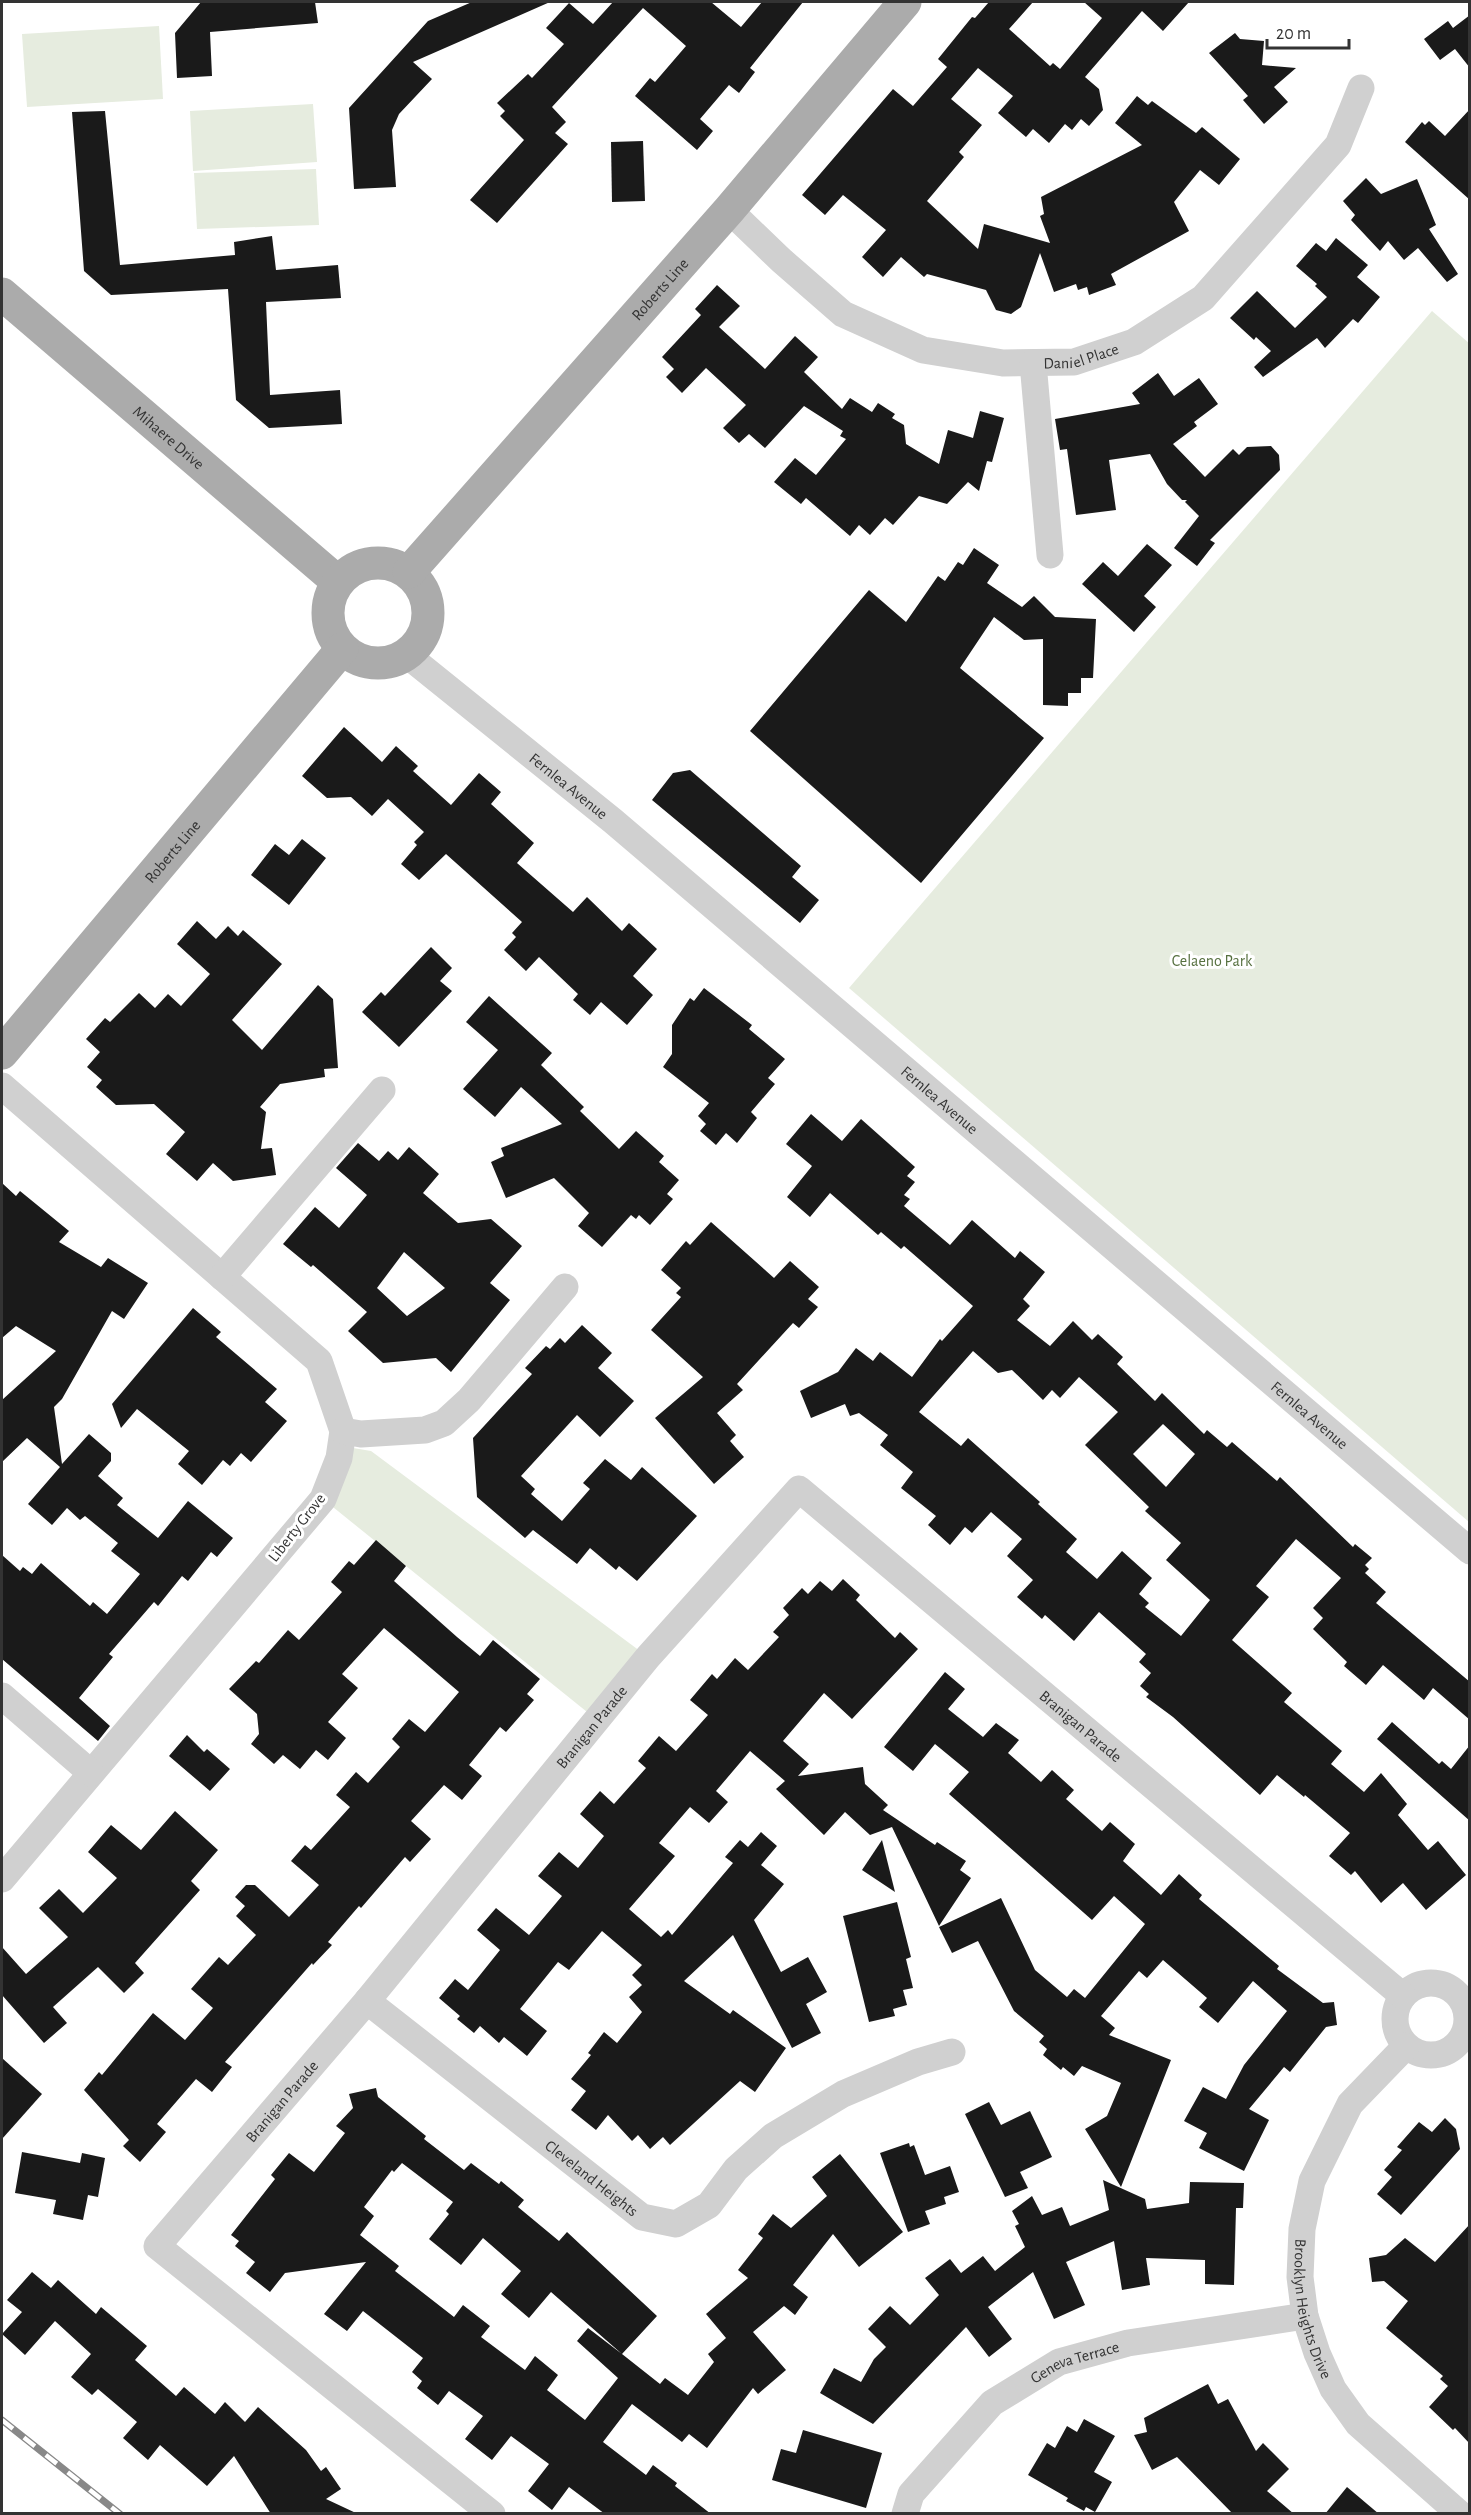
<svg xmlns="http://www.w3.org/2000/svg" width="1471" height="2515" viewBox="0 0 1471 2515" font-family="'Alegreya Sans',sans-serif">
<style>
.green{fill:#e6ecdf}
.building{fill:#1a1a1a;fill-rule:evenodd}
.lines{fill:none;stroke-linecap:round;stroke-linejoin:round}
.minor{stroke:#d0d0d0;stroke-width:27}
.major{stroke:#ababab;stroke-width:33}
.rail-casing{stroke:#888;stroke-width:7}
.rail{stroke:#fff;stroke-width:4.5;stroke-dasharray:14;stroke-linecap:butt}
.labels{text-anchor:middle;stroke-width:6;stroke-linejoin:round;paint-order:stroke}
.street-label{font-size:16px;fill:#333;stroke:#fff}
.park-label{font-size:16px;fill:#56703f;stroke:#fff}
</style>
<rect width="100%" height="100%" fill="#fff"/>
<g class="green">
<path d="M159,26l4,73 -136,8 -5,-73z"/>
<path d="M313,104l4,58 -124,9 -3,-60z"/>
<path d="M316,169l3,56 -122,4 -3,-56z"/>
<path d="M1432,311l38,33 -1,1178 -620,-534z"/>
<path d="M341,1446l30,5 277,206 -51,63 -274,-221z"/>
</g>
<g class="building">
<path d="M201,2h114l3,21 -108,9 2,44 -35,2 -2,-45z"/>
<path d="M472,2h78l-137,60 19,17 -33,35 -7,16 4,57 -42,2 -5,-81 79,-87z"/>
<path d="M613,2h98l30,25 21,-25h41l-53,66 5,4 -16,21 -10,-8 -29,34 13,12 -16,19 -62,-54 15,-18 5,4 31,-36 -43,-38 -91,99 14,15 -11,11 13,11 -71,79 -27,-23 54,-60 -24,-24 5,-5 -8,-8 31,-29 4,4 32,-34 -18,-16 23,-25 24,21z"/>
<path d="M989,2h44l-24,27 41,37 3,-3 7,6 42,-51 -18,-16h105l-26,29 -21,-20 -57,66 14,12 4,21 -14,16 -8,-7 -9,11 -7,-6 -16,19 -16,-14 -7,8 -28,-24 15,-17 -35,-28 -27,31 31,26 -23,27 5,5 -37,44 51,48 6,-25 66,19 -10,-27 4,-2 -3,-17 101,-52 -27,-22 22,-27 11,9 4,-4 44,32 6,-6 38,32 -21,26 -19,-15 -26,32 15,29 -78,43 5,11 -27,10 -2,-8 -9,3 -2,-6 -22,8 -14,-39 -19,54 -10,7 -15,-4 -10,-20 -59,-16 -3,3 -23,-20 -18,20 -21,-20 24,-27 -43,-35 -18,20 -23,-20 91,-106 20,17 34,-39 -9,-8 34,-42 3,1z"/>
<path d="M1470,15v53l-15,-19 -15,11 -16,-21 24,-18 5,7z"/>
<path d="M1235,33l5,6 24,2 -2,24 34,3 -22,19 14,15 -24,22 -21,-24 5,-4 -39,-43z"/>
<path d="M1470,109v91l-65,-58 17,-20 3,3 4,-4 16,15z"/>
<path d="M105,111l15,154 115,-10 -1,-13 38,-6 4,34 62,-5 3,33 -75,4 4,93 70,-5 2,34 -73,4 -33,-28 -8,-111 -117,6 -27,-24 -12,-159z"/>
<path d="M643,141l2,60 -33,1 -1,-60z"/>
<path d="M1366,178l15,16 36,-15 19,46 -7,4 29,45 -11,8 -29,-34 -14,12 -16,-19 -8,10 -29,-31 4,-5 -12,-14z"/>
<path d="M1336,238l32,27 -11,12 23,20 -22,26 -5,-4 -28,29 -8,-10 -54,39 -9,-10 17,-16 -15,-14 -2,3 -24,-22 27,-27 38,37 32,-31 -12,-11 2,-2 -21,-18 20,-23 10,8z"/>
<path d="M717,285l23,21 -21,21 46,42 30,-33 23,21 -14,15 38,37 8,-11 22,14 6,-9 17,11 -3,4 12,7 2,19 33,20 9,-34 25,8 7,-27 24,7 -12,44 -5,-1 -8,30 -11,-9 -21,22 -28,-8 -26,29 -8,-7 -15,17 -11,-10 -9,11 -44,-38 -5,6 -27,-22 21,-24 21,17 30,-36 -6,-3 3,-5 -39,-25 -39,42 -16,-14 -10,9 -16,-15 23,-23 -40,-37 -24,25 -16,-16 8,-8 -12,-12 39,-42 -6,-6z"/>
<path d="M1158,373l16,23 25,-18 19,26 -24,18 3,4 -24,18 32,33 28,-28 6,6 8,-8 24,-1 8,9 1,15 -70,70 5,3 -18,23 -23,-18 25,-32 -14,-14 2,-2h-5l-15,-16 -17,-30 -41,6 7,50 -40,5 -9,-66 -7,1 -5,-31 85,-15 -8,-11z"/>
<path d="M1147,544l25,21 -28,31 12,11 -22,25 -52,-48 21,-22 15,14z"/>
<path d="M974,548l25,17 -12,18 35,24 12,-11 21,21 41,2 -3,59h-12v15h-13v13l-25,-1v-66l-19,1 -30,-23 -34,51 84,70 -123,145 -171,-152 119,-141 37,32 32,-46 7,5 13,-19 5,3z"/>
<path d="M344,727l38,35 14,-16 22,20 -5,5 38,34 28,-32 22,19 -10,12 43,39 -17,20 56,49 14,-15 35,34 7,-8 28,26 -24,27 20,19 -26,30 -26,-23 -11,13 -17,-15 5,-6 -39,-37 -13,14 -22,-21 12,-13 -4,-4 10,-11 -76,-68 -27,26 -18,-16 16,-19 -3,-3 10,-10 -36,-33 -16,17 -21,-19 -24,1 -25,-22z"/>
<path d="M690,770l111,96 -9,11 27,23 -19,23 -148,-123 21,-27z"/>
<path d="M302,839l24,19 -37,47 -38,-30 24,-31 14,11z"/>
<path d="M197,921l19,18 12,-13 10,10 5,-6 39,34 -50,56 30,30 56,-65 15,14 5,69 -14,1 1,8 -45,7 -20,23 6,5 -5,37 11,-1 4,27 -43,6 -20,-18 -16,18 -31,-27 19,-22 -31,-28 -38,1 -20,-18 6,-7 -15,-13 13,-15 -14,-13 19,-21 5,4 29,-29 16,15 13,-14 13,12 29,-32 -33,-30z"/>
<path d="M431,947l21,21 -12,13 12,10 -53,56 -37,-35 19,-20 4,4z"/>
<path d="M704,988l48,37 -3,4 36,30 -17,19 7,6 -24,28 6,6 -20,25 -11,-10 -10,12 -16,-14 6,-7 -8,-8 11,-13 -46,-36 9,-13v-29l18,-27 4,3z"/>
<path d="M489,996l63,57 -11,12 43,42 -4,4 39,38 17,-18 28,25 -5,6 20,18 -12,14 6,5 -23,26 -11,-10 -3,4 -5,-4 -29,32 -24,-21 11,-13 -35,-35 -48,20 -15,-36 13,-6 -3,-8 61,-24 -41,-37 -26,30 -32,-28 35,-39 -32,-28z"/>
<path d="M811,1114l31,27 19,-22 54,48 -8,9 8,6 -11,13 6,4 -6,7 46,39 22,-25 43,38 5,-7 25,21 -22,27 7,7 -13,14 33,26 23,-25 19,19 6,-6 25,23 -6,7 38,37 7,-8 42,41 3,-4 20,17 5,-5 45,39 3,-4 73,70 2,-3 17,14 -7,7 4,4 -4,4 21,19 -10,11 94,79v38l-37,-32 -9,12 -41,-35 -17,20 -22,-19 3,-4 -34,-33 10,-11 -10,-10 28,-30 -45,-39 -40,47 13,11 -37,43 60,53 -8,9 58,49 -11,13 33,28 17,-19 26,31 -9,11 30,35 10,-9 28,34 -40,35 -23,-27 -22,20 -26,-32 -4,4 -22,-19 21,-23 -45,-38 -1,2 -27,-22 -17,20 -87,-78 -27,-20 3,-3 -9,-8 11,-13 -12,-11 7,-8 -47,-42 -25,29 -29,-26 -3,4 -25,-22 16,-17 -26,-24 15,-17 -31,-27 -19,21 -7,-6 -15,18 -22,-20 8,-9 -35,-28 12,-16 -33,-27 8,-10 -29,-22 -9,3 -5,-12 -34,14 -11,-27 38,-19 18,-24 17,13 7,-9 32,25 28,-38 2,2 31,-35 -69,-60 -3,3 -20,-17 -3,3 -48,-42 -20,24 -23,-20 25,-31 -26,-22zM973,1351l25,22 14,-3 31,30 9,-10 8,8 19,-21 39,35 -33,33 64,62 -4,4 36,32 -15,17 44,40 -29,36 -36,-29 4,-4 -10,-9 13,-16 -30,-27 -25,28 -31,-27 11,-13 -39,-35 2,-2 -72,-64 -7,8 -42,-34zM1163,1424l32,30 -29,33 -33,-33z"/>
<path d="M358,1143l21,18 9,-10 10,9 11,-13 30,27 -16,19 35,30 33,-4 31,27 -32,37 20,17 -59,72 -15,-14 -53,5 -35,-32 19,-19 -54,-47 -2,2 -28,-23 32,-37 24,21 28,-33 -31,-27zM404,1252l41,36 -38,28 -30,-28z"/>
<path d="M2,1183l14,13 4,-5 49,40 -10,11 42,25 7,-9 40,25 -24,36 -12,-8 -50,88 -8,8 8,57 27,-30 22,19v8l-13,15 25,22 -6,7 41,33 30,-37 45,37 -16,19 -6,-5 -23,29 -6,-5 -24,30 -4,-4 -45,52 4,3 -34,41 31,28 -12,15 -96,-82v-104l18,16 3,-4 9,7 9,-11 49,43 3,-4 14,12 33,-40 -29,-23 7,-8 -33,-27 -5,4 -13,-12 -15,17 -24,-21 32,-37 -33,-29 -25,24v-62l54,-49 -40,-25 -14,12z"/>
<path d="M711,1222l63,56 16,-17 29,26 -11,12 10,8 -19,21 -6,-5 -56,61 6,6 -26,23 19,22 -6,6 14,16 -30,27 -59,-66 48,-41 -52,-47 30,-33 -5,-4 5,-5 -20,-18 25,-29 4,4z"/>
<path d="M193,1308l28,24 -5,5 61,52 -12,13 22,19 -36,41 -10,-9 -11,13 -7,-6 -21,25 -24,-21 11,-13 -52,-42 -16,19 -9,-24z"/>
<path d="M582,1325l30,28 -14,15 36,33 -34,36 -23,-22 -56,61 14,13 -4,5 31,27 28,-32 -7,-6 22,-24 26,21 11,-13 55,49 -60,65 -18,-15 -3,4 -26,-22 -13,16 -44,-34 -8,8 -48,-41 -4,-59 59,-64 -7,-6 21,-22 4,3 10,-11 5,5z"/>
<path d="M376,1540l30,26 -12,15 63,56 23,19 13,-16 47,39 -13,15 7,6 -28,32 -6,-5 -31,38 13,11 -20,24 -18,-15 -33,36 20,18 -21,23 -5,-5 -44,51 -2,-2 -31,36 4,3 -19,20 -1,-2 -87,99 7,5 -20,25 -16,-13 -39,45 9,8 -26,30 -17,-16 6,-6 -45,-50 15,-18 3,3 51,-62 32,27 28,-32 -22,-19 28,-32 9,8 28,-30 -20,-19 9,-10 -10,-9 11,-12h9l34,32 30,-32 -28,-24 14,-16 6,5 39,-43 -14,-12 20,-23 12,11 32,-36 -8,-8 17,-20 16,13 34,-40 -75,-64 -42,46 16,14 -30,34 18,16 -18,22 -12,-10 -16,19 -17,-14 -9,9 -23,-20 8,-10 -2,-20 -28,-25 27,-28 3,2 29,-33 11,10 43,-48 -11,-10 18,-21 5,4z"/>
<path d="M843,1579l17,16 -4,5 39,38 5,-6 18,17 -66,70 -28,-26 -41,48 26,23 -11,12 65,-9 2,17 23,21 -5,5 52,35 2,-3 29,19 -6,9 11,8 -32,48 -47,-99 -22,8 -25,-23 -21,23 -48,-46 9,-8 -35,-30 -34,40 12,11 -19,21 -19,-16 -31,36 16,13 -46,53 32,28 7,-7 4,5 61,-72 -8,-6 15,-17 8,7 13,-15 16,14 -16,19 23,19 -30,36 27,52 27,-15 19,35 -21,12 15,29 -29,15 -59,-113 -49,46 46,33 3,-4 53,38 -31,44 -15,-11 -70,64 -7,-8 -13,12 -12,-14 -6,6 -24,-26 -12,15 -25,-20 15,-19 -15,-12 20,-24 -3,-2 16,-21 13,11 25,-31 -13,-15 13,-12 -10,-10 10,-10 -40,-34 -33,39 -11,-8 -38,47 27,22 -20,25 -23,-19 -5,6 -19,-17 -6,7 -17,-14 3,-3 -21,-18 16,-19 13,11 32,-40 -23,-20 19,-22 33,27 33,-39 -24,-20 21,-24 19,16 26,-32 -24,-22 20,-23 14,13 32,-36 -8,-7 21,-25 17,15 32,-36 -18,-15 22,-26 5,5 18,-21 13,12 31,-33 -6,-5 16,-17 -6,-7 19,-20 6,6 12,-13 12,10z"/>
<path d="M945,1672l20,17 -17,20 35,28 13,-14 23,17 -11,13 33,29 11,-12 22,20 -8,9 36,32 8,-9 25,22 -12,17 38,34 18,-21 23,21 -3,4 80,67 -2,3 46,34 11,-1 3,23 -11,2 -36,45 -6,-5 -35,42 20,11 -25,51 -45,-23 8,-15 -23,-12 19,-34 23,12 18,-34 43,-54 -34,-30 -35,42 -19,-16 8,-9 -44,-38 -16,18 -8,-7 -38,45 14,12 -6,7 62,25 -50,127 -36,-58 22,-13 14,-33 -39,-17 -8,10 -11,-9 -2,3 -18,-15 4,-6 -8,-7 5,-6 -30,-25 -36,-70 -26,12 -13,-26 62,-29 34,72 32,27 7,-8 11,9 60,-74 -31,-28 -22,24 -143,-126 20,-22 -34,-28 -22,27 -29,-24z"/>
<path d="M1392,1722l47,42 3,-3 9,8 19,-24v76l-93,-82z"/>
<path d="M187,1735l17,17 3,-3 23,20 -20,22 -41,-35z"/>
<path d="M175,1811l43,39 -27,31 9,9 -65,73 9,10 -20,20 -26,-26 -45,40 14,16 -23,20 -42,-48v-48l24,27 42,-37 -29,-29 20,-19 24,24 34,-35 -29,-26 23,-27 30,25z"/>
<path d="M882,1840l13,52 -33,-22z"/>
<path d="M897,1902l14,55 -5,2 7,29 -10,2 4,15 -14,4 2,7 -26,6 -26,-106z"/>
<path d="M2,2058l40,36 -40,45z"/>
<path d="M376,2088l2,9 48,39 -2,3 40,31 7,-7 28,21 2,-3 23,19 -6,7 41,34 8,-9 90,84 -35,38 38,30 5,-6 23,17 26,-33 -6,-8 18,-16 -20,-24 42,-36 -10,-8 25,-32 -5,-4 15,-20 18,14 36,-32 -15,-19 28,-23 63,78 -44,35 -26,-33 -40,51 15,12 -13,18 -11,-9 -31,26 33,38 -28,24 -5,-6 -46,60 -18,-14 -7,8 -50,-38 -29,38 43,33 7,-10 24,18 -2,3 36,28h-106l-36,-27 -17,23 -24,-19 21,-27 -38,-28 -19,24 -27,-21 18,-23 -34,-25 -11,14 -21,-17 5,-7 -10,-9 11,-14 -60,-47 -16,20 -23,-17 42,-52 -81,11 -15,19 -24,-19 9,-11 -20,-16 4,-5 -8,-6 44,-56 -4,-4 18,-22 25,19 31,-39 -9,-7 17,-18 -4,-14zM402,2163l51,39 -7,9 3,3 -20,25 32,26 22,-27 38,33 -20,23 28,24 22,-26 71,62 -34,-26 -11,13 41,37 -33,42 -38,-30 11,-15 -23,-19 -10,14 -44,-33 9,-11 -27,-21 -9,12 -59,-46 4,-5 -39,-31 14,-19 -10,-9 28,-37 2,2z"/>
<path d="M989,2102l12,23 29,-14 22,46 -32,15 8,16 -23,9 -40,-83z"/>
<path d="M1445,2118l11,11 4,20 -59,66 -24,-21 15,-17 -8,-7 18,-20 -5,-3 22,-25 13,10z"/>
<path d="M909,2143l1,4 4,-2 11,30 25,-9 9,26 -15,5 2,7 -21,7 5,13 -22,8 -28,-79z"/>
<path d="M22,2152l58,11 2,-10 23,5 -7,39 -10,-2 -5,25 -30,-6 3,-14 -41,-7z"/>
<path d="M1103,2180l42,19 2,10 42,-6 1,-21 54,1 -1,25h-7l-2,77 -29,-1v-24l-59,-2 4,27 -28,5 -8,-49 -48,21 19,43 -31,14 -21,-47 -45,35 24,32 -23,18 -23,-30 -93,97 -53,-31 14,-25 27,14 13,-23 12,-12 -18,-18 22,-23 20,19 29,-30 -14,-17 25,-19 11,14 22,-17 12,15 30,-24 -10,-21 4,-2 -7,-13 20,-15 10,19 20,-8 8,19 39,-16z"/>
<path d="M1470,2224v220l-15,-16 -2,2 -24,-23 19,-21 -8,-7 3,-3 -57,-48 22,-27 -24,-20 -12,1 -3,-24 17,-3 19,-17 30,24z"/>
<path d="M32,2272l19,16 7,-8 38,34 5,-7 46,39 -12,14 41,36 8,-9 31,27 10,-12 20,20 13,-15 48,43 15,21 5,-4 15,22 -15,10 32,15h-87l-37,-58 -27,30 -47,-41 -12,15 -25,-22 14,-16 -39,-33 -6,6 -21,-18 20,-23 -36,-33 -30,34 -23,-21 20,-22 -15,-12z"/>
<path d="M1208,2384l10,20 10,-5 28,52 7,-8 26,26 -22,22 27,23h-61l-56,-57 -25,13 -18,-35 13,-3 -3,-14z"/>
<path d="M1084,2419l31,17 -21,36 18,10 -17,30 -9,-5 -2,4 -18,-10 2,-3 -40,-23 19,-32 8,5 12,-22 10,6z"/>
<path d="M803,2430l79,23 -16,55 -94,-28 9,-31 15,4z"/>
<path d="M1347,2487l32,27h-54z"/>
</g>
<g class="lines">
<g class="minor">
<path id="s1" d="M729,210l52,50 62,54 80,36 80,13 71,-1 60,-20 69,-44 135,-153 23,-57"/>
<path d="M1033,363l17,192"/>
<path id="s2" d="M407,655l206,166 857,730"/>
<path d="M2,1086l317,275 24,70 -4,27 -16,41 -321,380"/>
<path d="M222,1277l160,-187"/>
<path d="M343,1431l18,3 64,-4 19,-7 25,-23 96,-113"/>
<path d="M2,1696l89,77"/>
<circle cx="1431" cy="2019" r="36"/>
<path id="s3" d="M367,2001l275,216 34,7 33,-19 27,-36 37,-33 70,-42 75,-32 34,-10"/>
<path id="s4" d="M1406,2046l-56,58 -38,77 -10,48 -2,48 5,39 12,37 16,36 25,35 102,90"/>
<path id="s5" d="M492,2514l-335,-268 210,-245 281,-344 151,-168 604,507"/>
<path id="s6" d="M905,2514l6,-20 81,-91 67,-41 69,-19 177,-27"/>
</g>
<g class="major">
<path id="s7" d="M2,294l336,288"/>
<circle cx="378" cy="613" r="50"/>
<path id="s8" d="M409,572l320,-362 176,-208"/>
<path id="s9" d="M2,1053l340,-404"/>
</g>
<g class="rail-casing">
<path id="rail" d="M2,2420l118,94"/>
</g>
<use href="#rail" class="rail"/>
</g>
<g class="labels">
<g class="street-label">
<text dy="6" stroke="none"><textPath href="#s8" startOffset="378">Roberts Line</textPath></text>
<text dy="6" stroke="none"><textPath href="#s1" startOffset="402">Daniel Place</textPath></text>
<text dy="6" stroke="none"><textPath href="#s7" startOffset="220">Mihaere Drive</textPath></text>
<text dy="6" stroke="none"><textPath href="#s2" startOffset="208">Fernlea Avenue</textPath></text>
<text dy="6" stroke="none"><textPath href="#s9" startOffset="264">Roberts Line</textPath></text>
<text dy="6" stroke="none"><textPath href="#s2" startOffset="694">Fernlea Avenue</textPath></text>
<text dy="6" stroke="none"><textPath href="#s2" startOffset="1180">Fernlea Avenue</textPath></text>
<text transform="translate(296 1527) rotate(-52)" y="6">Liberty Grove</text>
<text dy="6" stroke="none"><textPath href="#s5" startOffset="1790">Branigan Parade</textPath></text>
<text dy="6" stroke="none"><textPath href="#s5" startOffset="1106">Branigan Parade</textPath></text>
<text dy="6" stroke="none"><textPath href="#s5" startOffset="620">Branigan Parade</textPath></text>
<text dy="6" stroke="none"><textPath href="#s3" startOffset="286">Cleveland Heights</textPath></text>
<text dy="6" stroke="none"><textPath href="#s4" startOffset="297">Brooklyn Heights Drive</textPath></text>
<text dy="6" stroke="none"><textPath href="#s6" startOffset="236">Geneva Terrace</textPath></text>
</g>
<g class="park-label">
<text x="1212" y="966">Celaeno Park</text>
</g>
</g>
<rect width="1471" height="2515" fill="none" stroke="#333333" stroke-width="6"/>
<path d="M1267 39v9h82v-9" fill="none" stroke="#333333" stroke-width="3"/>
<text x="1276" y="39" font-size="18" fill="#333333" stroke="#ffffff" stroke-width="4.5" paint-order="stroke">20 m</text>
</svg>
